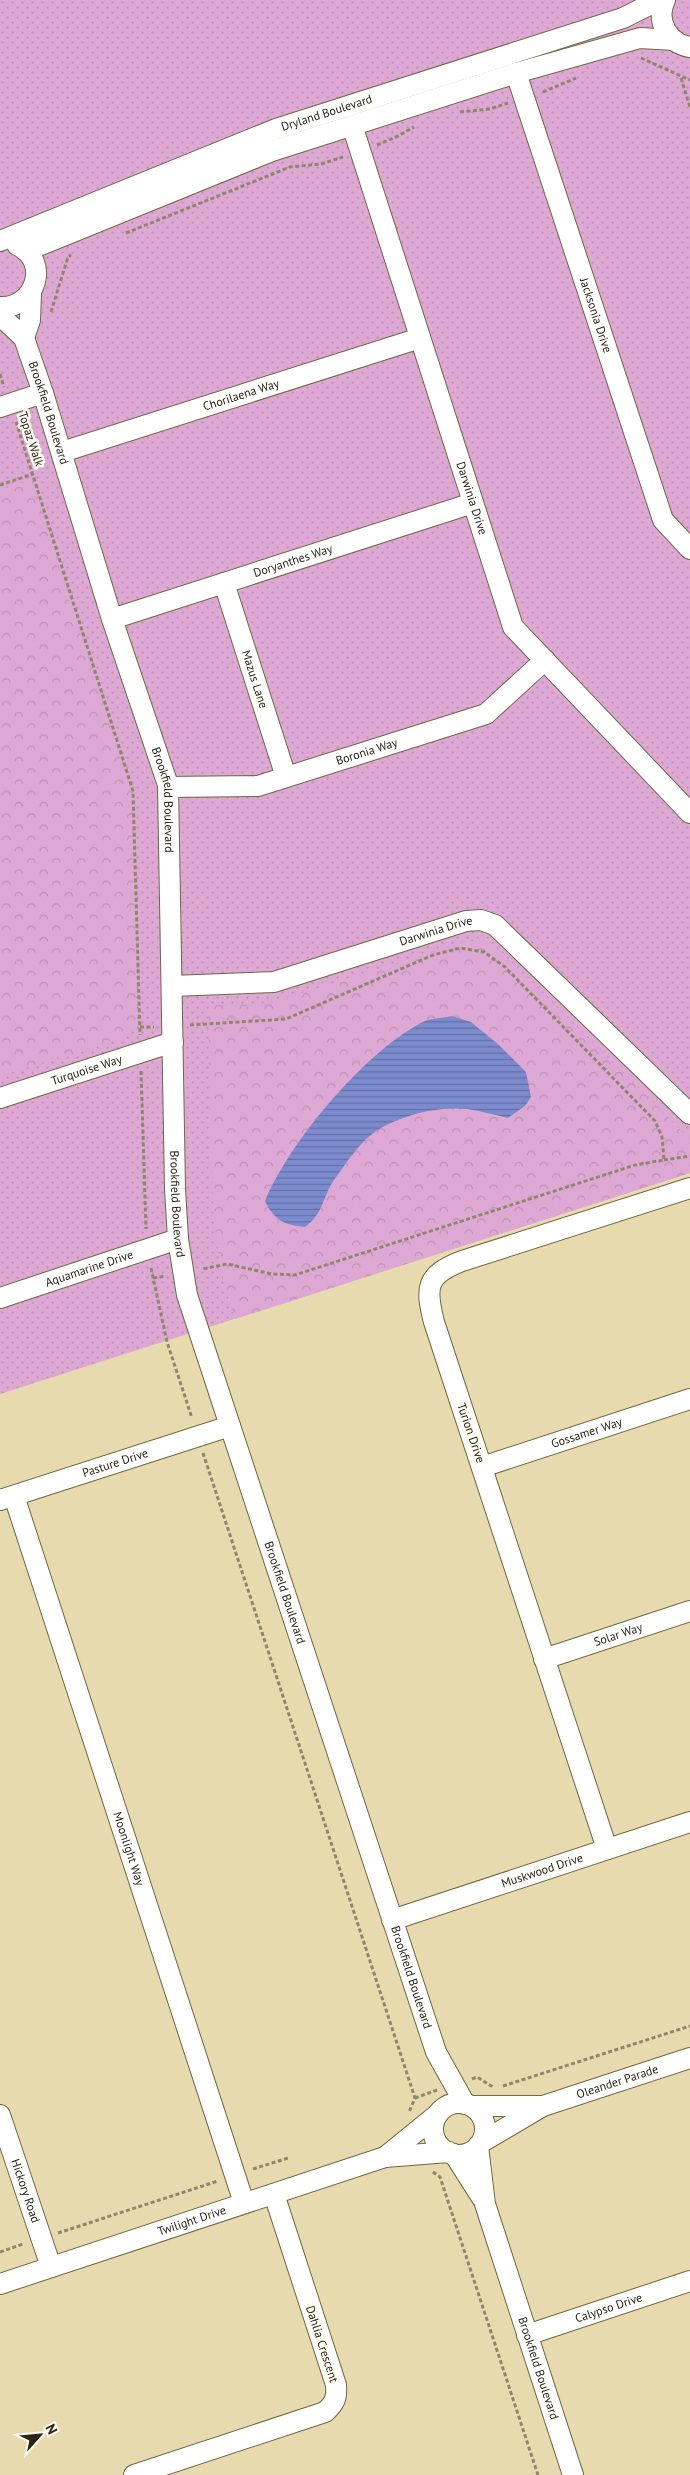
<svg xmlns="http://www.w3.org/2000/svg" width="690" height="2475" viewBox="0 0 690 2475" font-family="'PT Sans',sans-serif">
<style>
.grass{fill:url(#grass-dots)}
.park{fill:url(#park-crowns)}
.water{fill:url(#water-rules)}
.lines{fill:none;stroke-linecap:round;stroke-linejoin:round}
.minor-casing{stroke:#73673f;stroke-width:22}
.path{stroke:#918768;stroke-width:3;stroke-dasharray:4 2.5;stroke-linecap:butt}
.minor{stroke:#fff;stroke-width:20}
.labels{text-anchor:middle;stroke-width:5;stroke-linejoin:round;paint-order:stroke}
.street-label{font-size:12px;fill:#292414;stroke:#fefbf3}
</style>
<defs>
<pattern id="grass-dots" width="8" height="8" patternUnits="userSpaceOnUse" patternTransform="scale(1.25)"><rect width="8" height="8" fill="#dea8d4"/><path d="M2 2h.1M6 6h.1" fill="none" stroke="#be90b5" stroke-width="1.8" stroke-linecap="round"/></pattern>
<pattern id="park-crowns" width="20" height="18" patternUnits="userSpaceOnUse" patternTransform="scale(1.25)"><rect width="20" height="18" fill="#dea8d4"/><path d="M2 6a3 3 0 1 1 6 0M12 15a3 3 0 1 1 6 0" fill="none" stroke="#be90b5"/></pattern>
<pattern id="water-rules" width="6" height="5" patternUnits="userSpaceOnUse" patternTransform="scale(1.25)"><rect width="6" height="5" fill="#7b8bcd"/><path d="M0 2.5h6" fill="none" stroke="#6571a5"/></pattern>
</defs>
<rect width="100%" height="100%" fill="#e7daaf"/>
<path class="grass" d="M0,0h690v1173l-690,221z"/>
<g class="park">
<path d="M31,480l100,311 6,233 -8,11 -129,41v-586z"/>
<path d="M476,938l14,3 200,198v34l-455,146 -13,-41 -9,-65 -5,-199 8,-9 54,-2z"/>
</g>
<path class="water" d="M452,1016l19,6 28,23 27,27 5,25 -6,9 -17,12c-13,-3 -27,-7 -41,-9 -29,-3 -62,5 -88,20 -18,11 -33,34 -45,51 -12,18 -10,33 -29,47 -21,-2 -31,-7 -40,-26 25,-60 102,-152 160,-180 8,-3 18,-3 27,-5z"/>
<g class="lines">
<g class="minor-casing">
<g id="minor">
<path d="M665,0c-10,20 3,44 25,47"/>
<path id="s1" d="M516,73l147,447 27,29"/>
<path id="s2" d="M352,125l161,502 177,186"/>
<path id="s3" d="M0,241l276,-112 347,-111 36,-18"/>
<path d="M26,251l246,-100 244,-78 124,-35 34,2"/>
<path d="M0,307c36,2 51,-47 17,-62"/>
<path id="s4" d="M0,310l7,12 17,16 19,55 69,226 56,166 7,404 3,50 9,56 249,757 29,52"/>
<path d="M24,338l6,-18 1,-26"/>
<path d="M0,407l43,-14"/>
<path id="s5" d="M62,452l358,-114"/>
<path id="s6" d="M224,583l62,194"/>
<path id="s7" d="M112,619l361,-116"/>
<path id="s8" d="M168,787l90,-1 228,-72 59,-54"/>
<path id="s9" d="M172,986l102,-4 192,-61 15,-1 14,5 195,189"/>
<path id="s10" d="M0,1098l173,-56"/>
<path id="s11" d="M0,1298l178,-59"/>
<path id="s12" d="M482,1467l208,-68"/>
<path id="s13" d="M14,1496l230,707"/>
<path id="s14" d="M0,1500l230,-74"/>
<path id="s15" d="M544,1659l146,-48"/>
<path d="M607,1849l-173,-527c-9,-35 -8,-47 28,-61l228,-73"/>
<path id="s16" d="M392,1920l298,-98"/>
<circle cx="459" cy="2129" r="26"/>
<path d="M471,2106h72"/>
<path id="s17" d="M0,2115l51,152"/>
<path id="s18" d="M482,2142l61,-36 147,-48"/>
<path id="s19" d="M478,2146l7,58 88,271"/>
<path d="M454,2154l28,44"/>
<path d="M385,2157l53,-43"/>
<path id="s20" d="M0,2284l385,-127 64,-5"/>
<path id="s21" d="M527,2335l163,-54"/>
<path d="M134,2475l191,-63c10,-9 12,-14 11,-27l-62,-191"/>
</g>
</g>
<g class="path">
<path d="M641,58l49,22"/>
<path d="M681,78l9,29"/>
<path d="M543,92l33,-14"/>
<path d="M460,112l30,-3 18,-6"/>
<path d="M377,145l19,-8 18,-10"/>
<path d="M126,233l164,-66 31,-3 22,-7"/>
<path d="M51,312l17,-55 3,-2"/>
<path d="M0,374l4,13"/>
<path d="M16,422l117,369 7,244"/>
<path d="M0,485l33,-11"/>
<path d="M190,1025l96,-6 147,-64 27,-7 24,4 21,15 150,154 7,16 2,23 -29,5 -340,110 -23,-1 -45,-10 -25,5"/>
<path d="M140,1027h14"/>
<path d="M141,1071l5,158"/>
<path d="M664,1160l26,-4"/>
<path d="M151,1268l16,74 25,76"/>
<path d="M153,1278l13,-2"/>
<path d="M203,1453l212,645 -6,14"/>
<path d="M472,2079l5,-2 16,10"/>
<path d="M503,2086l187,-60"/>
<path d="M415,2098l22,-8"/>
<path d="M253,2169l35,-11"/>
<path d="M433,2172l7,5 98,298"/>
<path d="M58,2233l160,-52"/>
<path d="M0,2252l23,-8"/>
</g>
<use href="#minor" class="minor"/>
</g>
<g class="labels">
<g class="street-label">
<text dy="4" stroke="none"><textPath href="#s3" startOffset="351">Dryland Boulevard</textPath></text>
<text dy="4" stroke="none"><textPath href="#s1" startOffset="255">Jacksonia Drive</textPath></text>
<text dy="4" stroke="none"><textPath href="#s5" startOffset="188">Chorilaena Way</textPath></text>
<text dy="4" stroke="none"><textPath href="#s4" startOffset="116">Brookfield Boulevard</textPath></text>
<text transform="translate(31 439) rotate(72)" y="4">Topaz Walk</text>
<text dy="4" stroke="none"><textPath href="#s2" startOffset="392">Darwinia Drive</textPath></text>
<text dy="4" stroke="none"><textPath href="#s7" startOffset="190">Doryanthes Way</textPath></text>
<text dy="4" stroke="none"><textPath href="#s6" startOffset="101">Mazus Lane</textPath></text>
<text dy="4" stroke="none"><textPath href="#s8" startOffset="204">Boronia Way</textPath></text>
<text dy="4" stroke="none"><textPath href="#s4" startOffset="521">Brookfield Boulevard</textPath></text>
<text dy="4" stroke="none"><textPath href="#s9" startOffset="272">Darwinia Drive</textPath></text>
<text dy="4" stroke="none"><textPath href="#s10" startOffset="91">Turquoise Way</textPath></text>
<text dy="4" stroke="none"><textPath href="#s4" startOffset="926">Brookfield Boulevard</textPath></text>
<text dy="4" stroke="none"><textPath href="#s11" startOffset="94">Aquamarine Drive</textPath></text>
<text transform="translate(471 1433) rotate(71)" y="4">Turion Drive</text>
<text dy="4" stroke="none"><textPath href="#s12" startOffset="110">Gossamer Way</textPath></text>
<text dy="4" stroke="none"><textPath href="#s14" startOffset="121">Pasture Drive</textPath></text>
<text dy="4" stroke="none"><textPath href="#s4" startOffset="1331">Brookfield Boulevard</textPath></text>
<text dy="4" stroke="none"><textPath href="#s15" startOffset="78">Solar Way</textPath></text>
<text dy="4" stroke="none"><textPath href="#s13" startOffset="371">Moonlight Way</textPath></text>
<text dy="4" stroke="none"><textPath href="#s16" startOffset="158">Muskwood Drive</textPath></text>
<text dy="4" stroke="none"><textPath href="#s4" startOffset="1736">Brookfield Boulevard</textPath></text>
<text dy="4" stroke="none"><textPath href="#s18" startOffset="149">Oleander Parade</textPath></text>
<text dy="4" stroke="none"><textPath href="#s17" startOffset="80">Hickory Road</textPath></text>
<text dy="4" stroke="none"><textPath href="#s20" startOffset="202">Twilight Drive</textPath></text>
<text dy="4" stroke="none"><textPath href="#s21" startOffset="86">Calypso Drive</textPath></text>
<text transform="translate(322 2344) rotate(72)" y="4">Dahlia Crescent</text>
<text dy="4" stroke="none"><textPath href="#s19" startOffset="231">Brookfield Boulevard</textPath></text>
</g>
</g>
<g transform="translate(40 2435) rotate(63)" stroke="#fefbf3" stroke-width="4" paint-order="stroke">
<path d="M0-4L9 19L0 12L-9 19Z" fill="#292414"/>
<text y="-8" font-size="14" font-weight="bold" text-anchor="middle" fill="#292414">N</text>
</g>
</svg>
